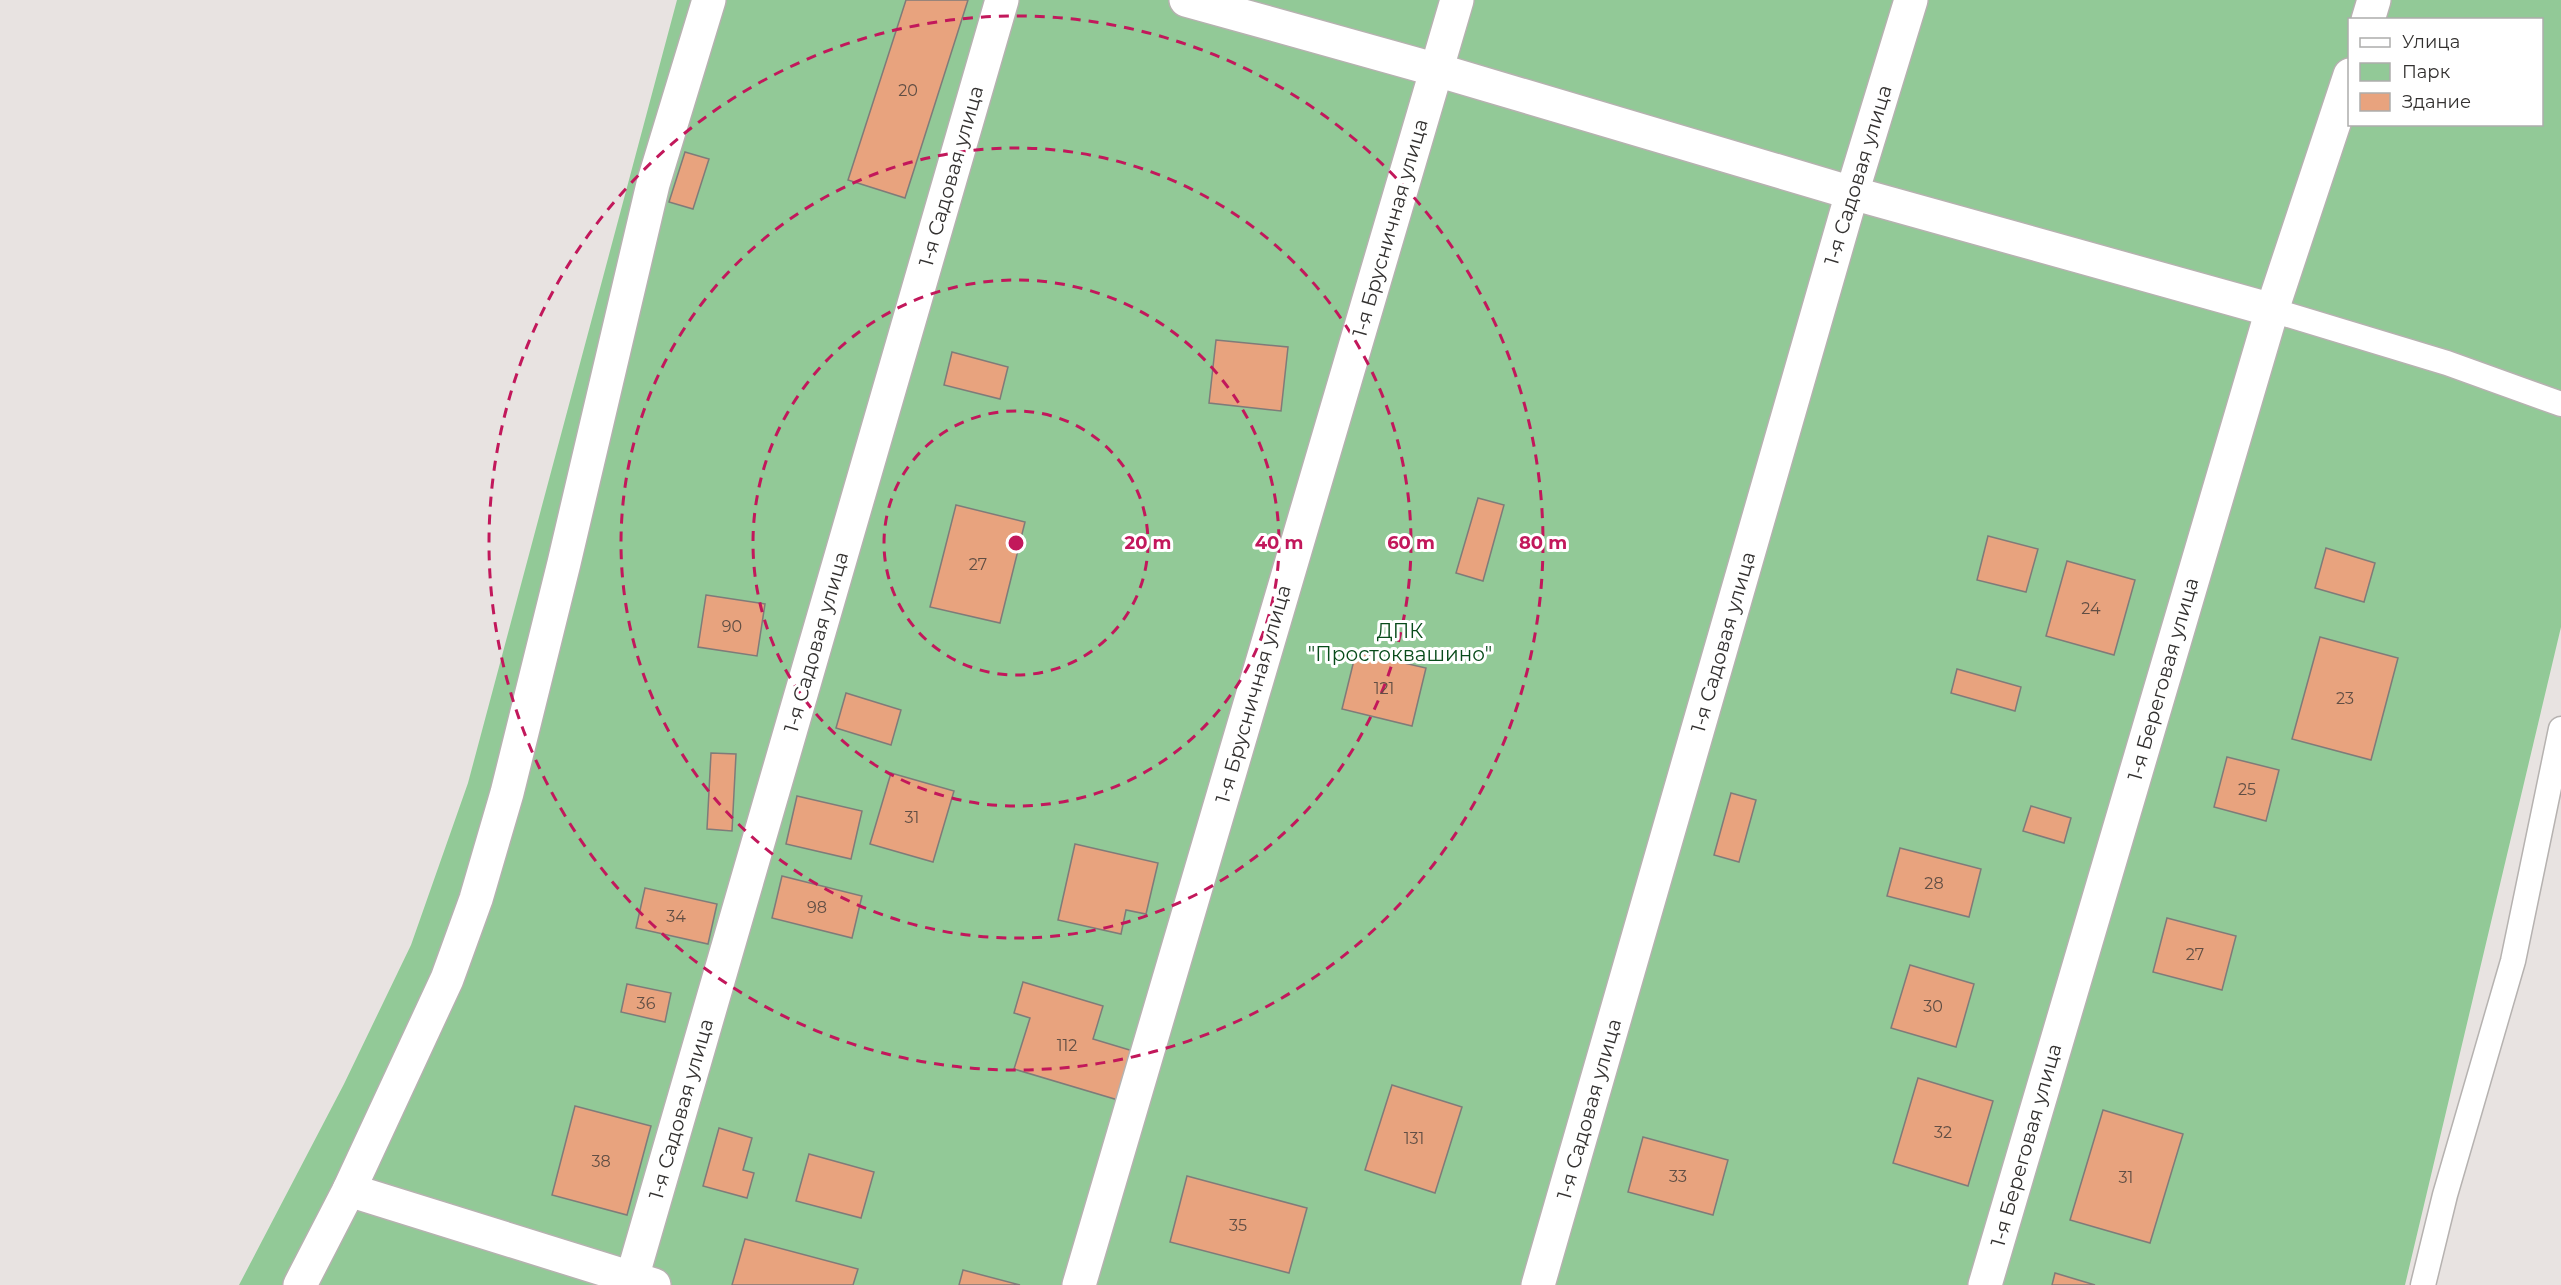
<svg xmlns="http://www.w3.org/2000/svg" width="2561" height="1285" viewBox="0 0 2561 1285" font-family="Montserrat,sans-serif">
<style>
.green{fill:#92c997;fill-rule:evenodd}
.building{fill:#e8a37e;stroke:#7f7b79;stroke-width:1.5}
.lines{fill:none;stroke-linecap:round;stroke-linejoin:round}
.service-casing{stroke:#b6b2b0;stroke-width:27}
.minor-casing{stroke:#b6b2b0;stroke-width:36}
.service{stroke:#fff;stroke-width:24}
.minor{stroke:#fff;stroke-width:33}
.ring{fill:none;stroke:#c2185b;stroke-width:3;stroke-dasharray:10 8}
.labels{text-anchor:middle;stroke-width:6;stroke-linejoin:round;paint-order:stroke}
.number-label{font-size:16px;fill:#604e44}
.street-label{font-size:20px;fill:#333130;stroke:#fff}
.park-label{font-size:20px;fill:#084b1a;stroke:#fff}
.centre{fill:#c2185b;stroke:#fff;stroke-width:3}
.ring-label{font-size:18px;text-anchor:middle;font-weight:bold;fill:#c2185b;stroke:#fff;stroke-width:6;stroke-linejoin:round;paint-order:stroke}
</style>
<rect width="100%" height="100%" fill="#e8e3e1"/>
<path class="green" d="M677,0h1884v627l-156,658h-2166l105,-201 67,-139 57,-162zM2350,20h192v104h-192z"/>
<g class="building">
<path d="M906,0h62l-63,198 -57,-18z"/>
<path d="M685,152l24,7 -16,50 -24,-7z"/>
<path d="M1216,340l72,7 -7,64 -72,-8z"/>
<path d="M952,352l56,15 -8,32 -56,-14z"/>
<path d="M1478,498l26,7 -21,76 -27,-8z"/>
<path d="M956,505l69,17 -25,101 -70,-16z"/>
<path d="M1988,536l50,13 -12,43 -49,-12z"/>
<path d="M2326,548l49,15 -11,39 -49,-14z"/>
<path d="M2067,561l68,19 -21,75 -68,-19z"/>
<path d="M706,595l59,9 -8,52 -59,-9z"/>
<path d="M2320,637l78,21 -27,102 -79,-21z"/>
<path d="M1356,652l70,16 -14,58 -70,-17z"/>
<path d="M1957,669l64,18 -6,24 -64,-18z"/>
<path d="M846,693l55,17 -10,35 -55,-17z"/>
<path d="M711,753l25,1 -4,77 -25,-2z"/>
<path d="M2227,757l52,13 -13,51 -52,-14z"/>
<path d="M891,773l63,18 -21,71 -63,-18z"/>
<path d="M1731,793l25,7 -17,62 -25,-7z"/>
<path d="M797,796l65,15 -11,48 -65,-15z"/>
<path d="M2031,806l40,12 -7,25 -41,-12z"/>
<path d="M1075,844l83,19 -12,51 -20,-4 -5,24 -63,-14z"/>
<path d="M1900,848l81,21 -12,48 -82,-21z"/>
<path d="M782,876l80,20 -10,42 -80,-20z"/>
<path d="M645,888l72,16 -9,40 -72,-16z"/>
<path d="M2167,918l69,18 -14,54 -69,-18z"/>
<path d="M1910,965l64,19 -18,63 -65,-19z"/>
<path d="M1023,982l80,24 -10,33 40,12 -15,49 -104,-31 16,-51 -16,-5z"/>
<path d="M627,984l44,9 -6,29 -44,-10z"/>
<path d="M1918,1078l75,23 -25,85 -75,-23z"/>
<path d="M1392,1085l70,22 -27,86 -70,-23z"/>
<path d="M575,1106l76,20 -24,89 -75,-20z"/>
<path d="M2103,1110l80,24 -33,109 -80,-23z"/>
<path d="M719,1128l33,10 -9,32 11,3 -7,25 -44,-12z"/>
<path d="M1643,1137l85,23 -15,55 -85,-23z"/>
<path d="M809,1154l65,18 -13,46 -65,-17z"/>
<path d="M1187,1176l120,32 -18,65 -119,-31z"/>
<path d="M745,1239l113,30 -5,16h-121z"/>
<path d="M963,1270l57,15h-61z"/>
<path d="M2055,1273l40,12h-43z"/>
</g>
<g class="lines">
<g class="service-casing">
<g id="service">
<path d="M2272,310l175,53 114,41"/>
<path d="M2423,1285l22,-90 68,-234 48,-232"/>
</g>
</g>
<g class="minor-casing">
<g id="minor">
<path d="M1186,0l251,70 415,123 420,117"/>
<path d="M2368,20l6,-20"/>
<path d="M349,1190l305,95"/>
<path d="M300,1285l49,-95 98,-211 29,-80 31,-106 57,-230 89,-379 56,-184"/>
<path d="M630,1285l372,-1285"/>
<path d="M1079,1285l378,-1285"/>
<path d="M1538,1285l314,-1092 59,-193"/>
<path d="M1985,1285l287,-975 78,-235"/>
</g>
</g>
<use href="#service" class="service"/>
<use href="#minor" class="minor"/>
</g>
<g class="ring">
<circle cx="1016" cy="543" r="132"/>
<circle cx="1016" cy="543" r="263"/>
<circle cx="1016" cy="543" r="395"/>
<circle cx="1016" cy="543" r="527"/>
</g>
<g class="labels">
<g class="number-label">
<text x="908" y="96">20</text>
<text x="978" y="570">27</text>
<text x="2091" y="614">24</text>
<text x="732" y="632">90</text>
<text x="1384" y="694">121</text>
<text x="2345" y="704">23</text>
<text x="2247" y="795">25</text>
<text x="912" y="823">31</text>
<text x="1934" y="889">28</text>
<text x="817" y="913">98</text>
<text x="676" y="922">34</text>
<text x="2195" y="960">27</text>
<text x="646" y="1009">36</text>
<text x="1933" y="1012">30</text>
<text x="1067" y="1051">112</text>
<text x="1943" y="1138">32</text>
<text x="1414" y="1144">131</text>
<text x="601" y="1167">38</text>
<text x="1678" y="1182">33</text>
<text x="2126" y="1183">31</text>
<text x="1238" y="1231">35</text>
</g>
<g class="street-label">
<text transform="translate(1858 175) rotate(-73)" y="7">1-я Садовая улица</text>
<text transform="translate(951 176) rotate(-74)" y="7">1-я Садовая улица</text>
<text transform="translate(1390 228) rotate(-74)" y="7">1-я Брусничная улица</text>
<text transform="translate(816 642) rotate(-74)" y="7">1-я Садовая улица</text>
<text transform="translate(1723 642) rotate(-74)" y="7">1-я Садовая улица</text>
<text transform="translate(2163 679) rotate(-74)" y="7">1-я Береговая улица</text>
<text transform="translate(1253 694) rotate(-74)" y="7">1-я Брусничная улица</text>
<text transform="translate(681 1109) rotate(-74)" y="7">1-я Садовая улица</text>
<text transform="translate(1589 1109) rotate(-74)" y="7">1-я Садовая улица</text>
<text transform="translate(2026 1145) rotate(-74)" y="7">1-я Береговая улица</text>
</g>
<g class="park-label">
<text x="1400" y="638">ДПК<tspan x="1400" dy="23">"Простоквашино"</tspan></text>
</g>
</g>
<circle cx="1016" cy="543" r="9" class="centre"/>
<g class="ring-label">
<text x="1148" y="549">20 m</text>
<text x="1279" y="549">40 m</text>
<text x="1411" y="549">60 m</text>
<text x="1543" y="549">80 m</text>
</g>
<rect x="2348" y="18" width="195" height="108" fill="#ffffff" stroke="#adadac" stroke-width="1.5"/>
<rect x="2360" y="38" width="30" height="9" fill="#ffffff" stroke="#adadac" stroke-width="1.5"/>
<text x="2402" y="48" font-size="18" fill="#333130">Улица</text>
<rect x="2360" y="63" width="30" height="18" fill="#92c997" stroke="#adadac" stroke-width="1.5"/>
<text x="2402" y="78" font-size="18" fill="#333130">Парк</text>
<rect x="2360" y="93" width="30" height="18" fill="#e8a37e" stroke="#adadac" stroke-width="1.5"/>
<text x="2402" y="108" font-size="18" fill="#333130">Здание</text>
</svg>
